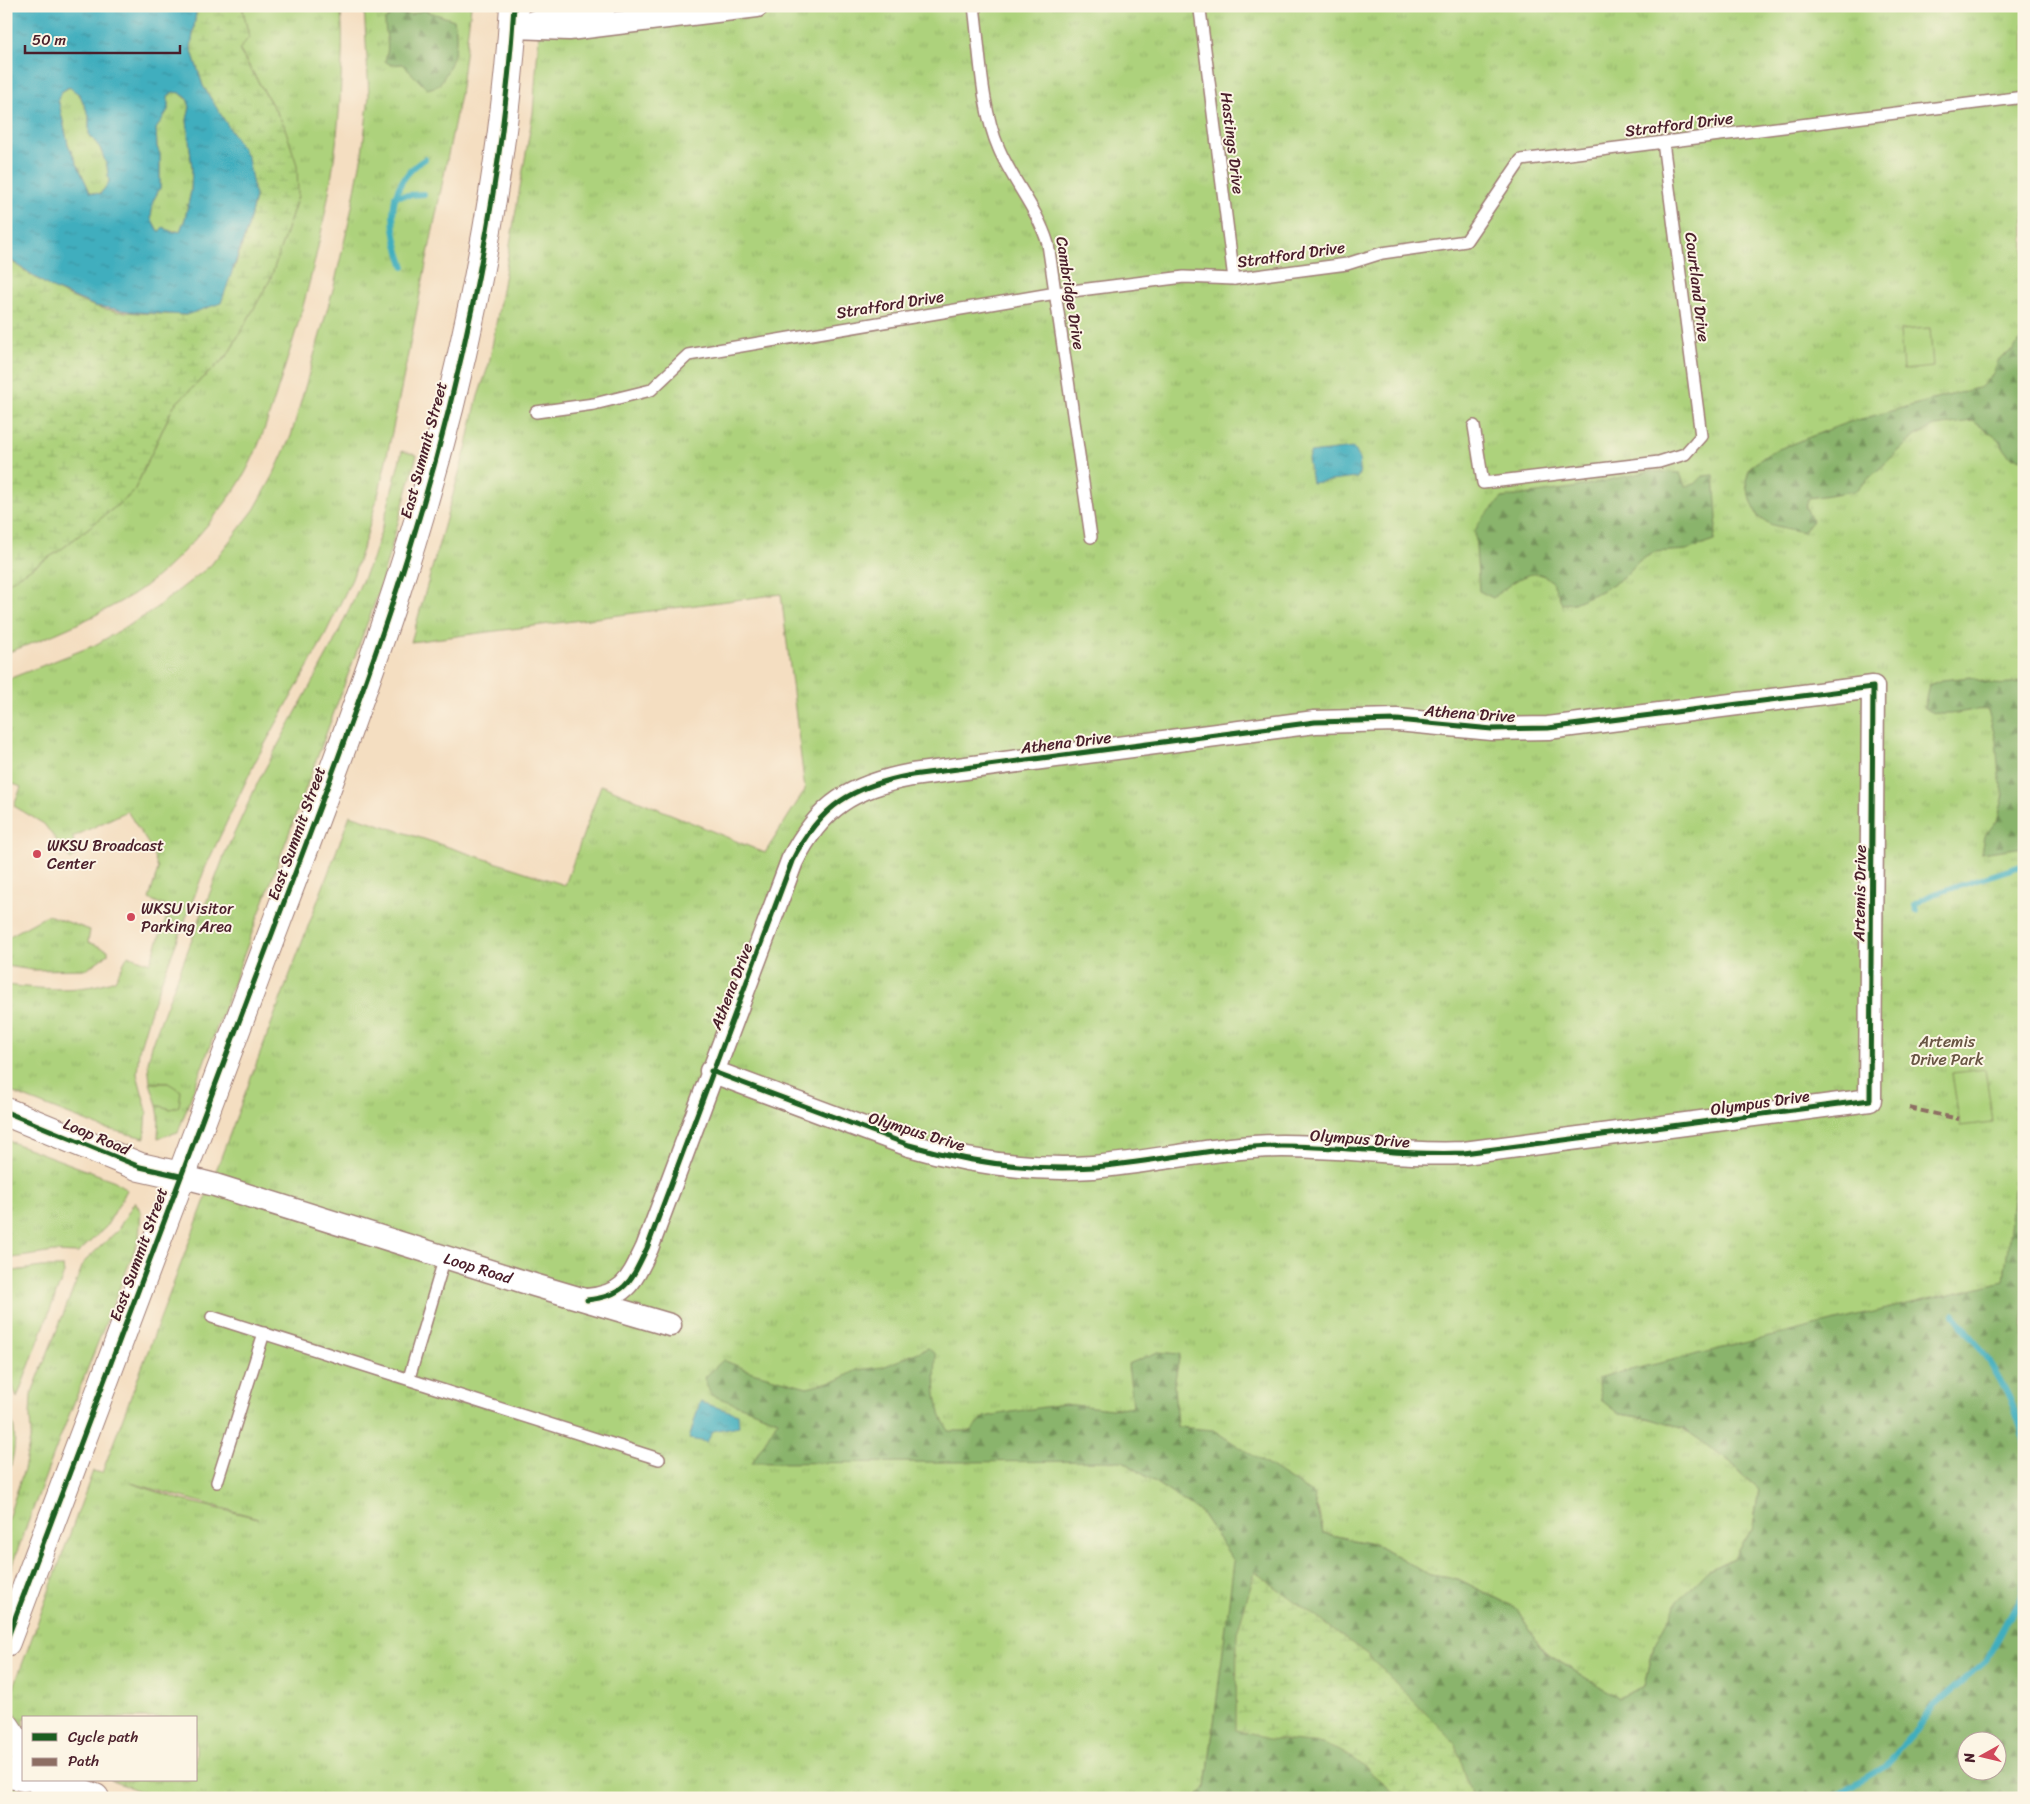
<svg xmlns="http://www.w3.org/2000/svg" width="2030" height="1804" viewBox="0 0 2030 1804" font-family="Sriracha,sans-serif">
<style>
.grass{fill:url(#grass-tufts);stroke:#7c7854;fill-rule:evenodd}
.forest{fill:url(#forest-firs);stroke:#6a6a4c;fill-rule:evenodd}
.wetland{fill:url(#wetland-marsh);stroke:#7c7854}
.garden{fill:#add27c;stroke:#7c7854}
.water{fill:url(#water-ripples);stroke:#466674;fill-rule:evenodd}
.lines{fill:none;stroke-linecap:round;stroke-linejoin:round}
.stream{stroke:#41aebe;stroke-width:6}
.lane-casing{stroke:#9f7e76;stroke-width:14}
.street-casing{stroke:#9f7e76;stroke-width:25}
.secondary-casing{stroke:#9f7e76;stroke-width:30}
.lane{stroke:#fff;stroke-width:11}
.street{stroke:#fff;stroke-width:22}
.secondary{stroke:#fff;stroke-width:28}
.quiet{stroke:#8d6e63;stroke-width:4;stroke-dasharray:8 4;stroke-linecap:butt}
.cycleway-casing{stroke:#fcf5e5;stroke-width:8}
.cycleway{stroke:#1b5e20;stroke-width:5}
.poi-dot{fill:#d1495b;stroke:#fcf5e5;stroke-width:2}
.labels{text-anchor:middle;stroke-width:4;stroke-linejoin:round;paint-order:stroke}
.street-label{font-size:16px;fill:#4a1f2b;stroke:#fcf5e5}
.poi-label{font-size:16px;fill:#4a1f2b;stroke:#fcf5e5;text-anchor:start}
.park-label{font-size:16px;fill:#685543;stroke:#fcf5e5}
</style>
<defs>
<pattern id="grass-tufts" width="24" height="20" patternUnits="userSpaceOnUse" patternTransform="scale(1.25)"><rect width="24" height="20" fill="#add27c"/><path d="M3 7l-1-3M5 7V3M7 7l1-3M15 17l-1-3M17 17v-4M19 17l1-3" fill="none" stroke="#96b46b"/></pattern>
<pattern id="forest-firs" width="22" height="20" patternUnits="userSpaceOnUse" patternTransform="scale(1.25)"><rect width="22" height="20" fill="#8ab46c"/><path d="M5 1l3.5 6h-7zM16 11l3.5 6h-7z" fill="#739259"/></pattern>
<pattern id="wetland-marsh" width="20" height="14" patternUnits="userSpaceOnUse" patternTransform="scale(1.25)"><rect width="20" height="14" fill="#add27c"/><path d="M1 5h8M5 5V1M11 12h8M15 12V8" fill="none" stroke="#96b46b"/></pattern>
<pattern id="water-ripples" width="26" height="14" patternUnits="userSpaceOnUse" patternTransform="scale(1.25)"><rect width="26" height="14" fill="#41aebe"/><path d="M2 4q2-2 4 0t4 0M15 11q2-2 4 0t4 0" fill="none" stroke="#388d9b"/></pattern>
</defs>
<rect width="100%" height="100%" fill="#fcf5e5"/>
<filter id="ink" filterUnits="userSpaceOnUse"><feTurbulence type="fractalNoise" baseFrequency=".02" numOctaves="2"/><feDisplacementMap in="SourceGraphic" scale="10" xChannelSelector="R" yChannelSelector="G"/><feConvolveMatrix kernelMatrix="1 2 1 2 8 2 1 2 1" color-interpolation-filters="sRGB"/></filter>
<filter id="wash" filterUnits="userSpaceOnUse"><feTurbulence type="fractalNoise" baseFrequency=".0096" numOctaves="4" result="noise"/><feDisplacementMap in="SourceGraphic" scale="20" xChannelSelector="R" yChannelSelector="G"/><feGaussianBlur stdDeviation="1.12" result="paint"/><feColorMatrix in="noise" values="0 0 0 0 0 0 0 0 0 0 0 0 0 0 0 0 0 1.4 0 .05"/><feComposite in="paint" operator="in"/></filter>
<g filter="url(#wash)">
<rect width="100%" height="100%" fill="#f4dec1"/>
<g class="grass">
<path d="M242,6h98c4,25 2,50 1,75 -4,103 -29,203 -61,301 -13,40 -25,82 -51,116 -25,33 -62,75 -97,97 -40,24 -82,42 -126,58v-69l53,-33 74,-58 41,-88 53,-49 43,-76 28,-84 -14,-71 -45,-76 10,-12z"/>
<path d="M364,6h107l-11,89 -63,314 -17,79 -14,50 -14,41 -30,62 -67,121 -49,104 -53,137 -14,47 -2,24 10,37 -2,27 -42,-10 -97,-38v-105c37,4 73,8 109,-5l13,-25 22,8 20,-55 -21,-9 9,-30 -7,-21 -24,-37 -54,26 3,18 -5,5 -27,-36 -30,-18 7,-19 -15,-6v-101l89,-35 53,-31 62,-48 44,-56 17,-30 20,-44 43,-150 16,-69 12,-63 7,-58z"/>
<path d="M541,6h1483v1095l-3,30 3,15v157l-405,111c22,3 44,6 64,15 29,13 53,39 76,61l-6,37 -18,30 -28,14 -53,74 -9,41 -27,12 -74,-46 -28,-44 -58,-29 -29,-4 -49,-29 -57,-13 -5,-24 -195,-48 77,51 35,49 -29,226 -11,11h-1036l-49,-18h86v-62h-172v10l-16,-25 85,-232 9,2 248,-658 215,70 36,-100 164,68 40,-63 -24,-196 -370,48 56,-197 10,-46 12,-35 44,-251zM131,1483l127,35 -76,-18z"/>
<path d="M70,87l10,8 9,21v18l11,14 7,18 2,17 -9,11 -10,-2 -22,-48 -10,-45 3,-7z"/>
<path d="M173,92l7,1 7,6 3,8 -3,13 5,48 -1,23 -6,28 -5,12h-22l-7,-13 2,-17 7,-13v-34l-3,-7 -1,-18 12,-19v-14z"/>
<path d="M402,451l15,4 -39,139 -200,538 -20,6 1,-21 -2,-12 14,4 -3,-26h-18l-2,-21 5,-21 73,-190 33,-71 74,-136 39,-85 11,-34z"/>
<path d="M48,915l42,15 -2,12 20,8v4l-21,15 -54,1 -27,-4v-28z"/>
<path d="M6,1140l109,41 12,9 -21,37 -28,26 -24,-1 -48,7z"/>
<path d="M135,1201l6,11 -2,27 -81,204 -52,138v-56l18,-56 7,-34 -1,-19 1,-21 53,-133 33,-31z"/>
<path d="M42,1267h21l1,6 -47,125 -11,-30v-96z"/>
<path d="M6,1403c13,29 10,49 0,78z"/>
<path d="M6,1784h1l36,14h-37z"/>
</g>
<g class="forest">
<path d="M423,10l31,10c6,25 -1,45 -16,66l-11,3 -25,-25 -11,1 -6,-4c6,-17 0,-24 0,-41l9,-7 17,2z"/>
<path d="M2024,329v130l-14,-2 -12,-18 -25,-18 -38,5 -20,10 -60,55 -46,7 -4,8 8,15 -10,11 -31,-7 -14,-8 -11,-27 -1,-9 4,-14 21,-15 75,-29 135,-36 11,-12 7,-16 14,-9 9,-13z"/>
<path d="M1651,471l29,2 5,13 10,-2 8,-8 11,-1 3,43 -3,23 -27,9 -32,2 -16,9 -16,17 -22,13 -27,12 -12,1c-3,-8 -7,-19 -13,-25 -18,-16 -43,9 -56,19l-14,-7 -4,-60 5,-10 22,-23 70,-10z"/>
<path d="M1971,677c16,8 35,10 53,4v166l-43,6 3,-17 13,-15 7,-26 -5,-20 -3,-34 -8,-31c-22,-3 -46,13 -64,-3l5,-22 13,-5z"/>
<path d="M2024,1101v697h-829l11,-11 28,-226 -34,-49 -77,-51 -371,2 26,-43 -67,-25 -7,-17 19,-18 29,12 55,15 31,-7 19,-10 26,-3 45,-19 8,7c-1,28 -3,52 13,76h22l13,-14 21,-4 59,-9 48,5 21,-3 -5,-42 30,-12 22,2 -6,31 3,42 36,3 100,64 10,39 57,13 49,29 29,4 58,29 28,44 74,46 27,-12 9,-41 24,-44 29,-30 28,-14 18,-30 6,-37 -32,-31 -43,-30 -36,-11 -29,-4 -18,-14 -4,-22 407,-97zM1968,1742h30v30h-30z"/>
</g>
<g class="wetland">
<path d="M197,6h45l7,31 -10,13 45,75 13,40 1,31 -28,84 -43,76 -53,49 -41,88 -74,58 -53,33v-327c26,21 56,38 88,49 28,9 63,7 92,9l48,-46 14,-42 7,-30 -30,-75 -22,-36 -12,-38z"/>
<path d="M1255,1572l113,83 88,89 16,54h-77v-5l-44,-37 -28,-12 -54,-5 -33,-9 1,-97z"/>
</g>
<g class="garden">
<path d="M1930,328l3,39 -30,3 -3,-40z"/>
<path d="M1985,1069l8,53 -33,4 -8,-53z"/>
<path d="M150,1083h18l13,8 -2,15 -8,3 -14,-4z"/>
</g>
<g class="water">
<path d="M6,6h191l-6,42 12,38 45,72 7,39 -7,30 -27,76 -35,12 -51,-3 -40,-6 -45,-19 -44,-30zM69,87l11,8 9,21v18l11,14 7,18 2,17 -9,11 -10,-2 -22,-48 -10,-45 3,-7zM173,92l7,1 7,5 3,9 -3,13 5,48 -1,23 -6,28 -5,12 -8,1 -9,-5 -3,4h-2l-7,-13 2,-17 7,-13v-34l-3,-7 -1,-18 12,-19v-14z"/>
<path d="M1353,448c7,5 9,24 4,30l-45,5 -4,-24 2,-6z"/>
<path d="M700,1402l38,12 1,12 -26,5 -6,11 -18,-3z"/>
</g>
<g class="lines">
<g class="stream">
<path d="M395,196l29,-2"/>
<path d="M404,267c-15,-41 -20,-82 21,-108"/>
<path d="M1916,911l-1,-7 16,-9 93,-30"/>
<path d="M1954,1315c28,33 65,86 70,130"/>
<path d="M1832,1798l53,-32 32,-36 17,-24 52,-45 37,-68 1,-12"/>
</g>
</g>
</g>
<g filter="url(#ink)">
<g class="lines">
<g class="lane-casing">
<g id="lane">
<path d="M974,6c6,45 7,102 25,143 14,33 38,59 49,95l43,293"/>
<path d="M1200,10l34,269"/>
<path d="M536,412l58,-8 57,-14 37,-35 368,-62 128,-16 50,2 113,-15 35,-11 84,-12 55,-81 503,-63"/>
<path d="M1474,426l9,57 176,-21 26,-8 16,-18 -38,-294"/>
<path d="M212,1317l447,142"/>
<path d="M409,1378l36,-121"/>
<path d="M217,1482l47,-149"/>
</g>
</g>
<g class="street-casing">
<g id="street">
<path d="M533,22l34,-10 38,-6"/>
<path d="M513,27l56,2 188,-23"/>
<path id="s1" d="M180,1176l35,9 319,100 136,40"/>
<path d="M587,1300c39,-4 44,-19 60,-52l145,-387c28,-56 61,-75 120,-86l403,-53 82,-2 95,9 56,-1 325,-41 -3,413 -406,53c-61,3 -121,-7 -182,-7 -63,0 -126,16 -189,21 -63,4 -123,-4 -184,-22l-198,-74"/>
</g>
</g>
<g class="secondary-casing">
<g id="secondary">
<path d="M6,1112l134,55 40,9"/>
<path d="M6,1642c84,-221 166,-442 249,-663 49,-130 99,-259 142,-390 60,-183 105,-391 117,-583"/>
<path d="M6,1727l18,27"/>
<path d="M6,1773l18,4"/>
<path d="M38,1780l29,7 28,11"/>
</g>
</g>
<use href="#lane" class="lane"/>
<use href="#street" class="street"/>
<use href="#secondary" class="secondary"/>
<path class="quiet" d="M1909,1108l50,11"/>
<g class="cycleway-casing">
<g id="cycleway">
<path d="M6,1112l134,55 40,9"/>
<path d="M587,1300c39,-4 44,-19 60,-52l145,-387c28,-56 61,-75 120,-86l403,-53 82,-2 95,9 56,-1 325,-41 -3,413 -406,53c-61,3 -121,-7 -182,-7 -63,0 -126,16 -189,21 -63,4 -123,-4 -184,-22l-198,-74"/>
<path d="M6,1642c84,-221 166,-442 249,-663 49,-130 99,-259 142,-390 60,-183 105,-391 117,-583"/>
</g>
</g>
<use href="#cycleway" class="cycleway"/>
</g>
</g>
<g class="poi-dot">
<circle cx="37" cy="854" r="5"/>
<circle cx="131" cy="917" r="5"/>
</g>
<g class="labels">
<g class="street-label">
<text transform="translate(1679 124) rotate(-7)" y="6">Stratford Drive</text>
<text transform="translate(1233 143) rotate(83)" y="6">Hastings Drive</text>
<text transform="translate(1291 254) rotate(-8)" y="6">Stratford Drive</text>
<text transform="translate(1698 287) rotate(83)" y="6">Courtland Drive</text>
<text transform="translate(1071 293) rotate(81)" y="6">Cambridge Drive</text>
<text transform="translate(890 304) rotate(-9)" y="6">Stratford Drive</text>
<text transform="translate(423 450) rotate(-75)" y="6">East Summit Street</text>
<text transform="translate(1470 713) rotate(4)" y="6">Athena Drive</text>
<text transform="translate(1066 742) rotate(-7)" y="6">Athena Drive</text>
<text transform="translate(296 833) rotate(-70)" y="6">East Summit Street</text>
<text transform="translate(1859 893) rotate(-89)" y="6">Artemis Drive</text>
<text transform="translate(731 986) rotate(-69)" y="6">Athena Drive</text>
<text transform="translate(1760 1102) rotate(-8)" y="6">Olympus Drive</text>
<text transform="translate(917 1131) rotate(17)" y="6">Olympus Drive</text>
<text transform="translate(97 1136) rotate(23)" y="6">Loop Road</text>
<text transform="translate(1360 1138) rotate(4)" y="6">Olympus Drive</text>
<text transform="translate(138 1254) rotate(-70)" y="6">East Summit Street</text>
<text dy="6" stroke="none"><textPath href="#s1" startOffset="312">Loop Road</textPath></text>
</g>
<g class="poi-label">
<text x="47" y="851">WKSU Broadcast<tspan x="47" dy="18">Center</tspan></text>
<text x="141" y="914">WKSU Visitor<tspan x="141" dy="18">Parking Area</tspan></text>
</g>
<g class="park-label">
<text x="1947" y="1047">Artemis<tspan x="1947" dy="18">Drive Park</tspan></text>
</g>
</g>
<rect width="2030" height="1804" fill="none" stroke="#fcf5e5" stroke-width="25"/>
<rect x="22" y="1716" width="175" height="65" fill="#fcf5e5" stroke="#b59f9b"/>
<rect x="32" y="1733" width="25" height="8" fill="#1b5e20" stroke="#b59f9b"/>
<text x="68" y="1742" font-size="15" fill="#4a1f2b">Cycle path</text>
<rect x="32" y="1758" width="25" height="8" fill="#8d6e63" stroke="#b59f9b"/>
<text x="68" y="1766" font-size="15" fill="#4a1f2b">Path</text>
<g transform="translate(1982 1756) rotate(262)"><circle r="24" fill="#fcf5e5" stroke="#b59f9b"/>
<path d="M0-4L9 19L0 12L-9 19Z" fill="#d1495b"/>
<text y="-8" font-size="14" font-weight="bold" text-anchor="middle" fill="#4a1f2b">N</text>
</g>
<path d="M25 45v8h155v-8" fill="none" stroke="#4a1f2b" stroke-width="2.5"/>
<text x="32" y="45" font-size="15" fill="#4a1f2b" stroke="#fcf5e5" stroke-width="4" paint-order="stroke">50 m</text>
</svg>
